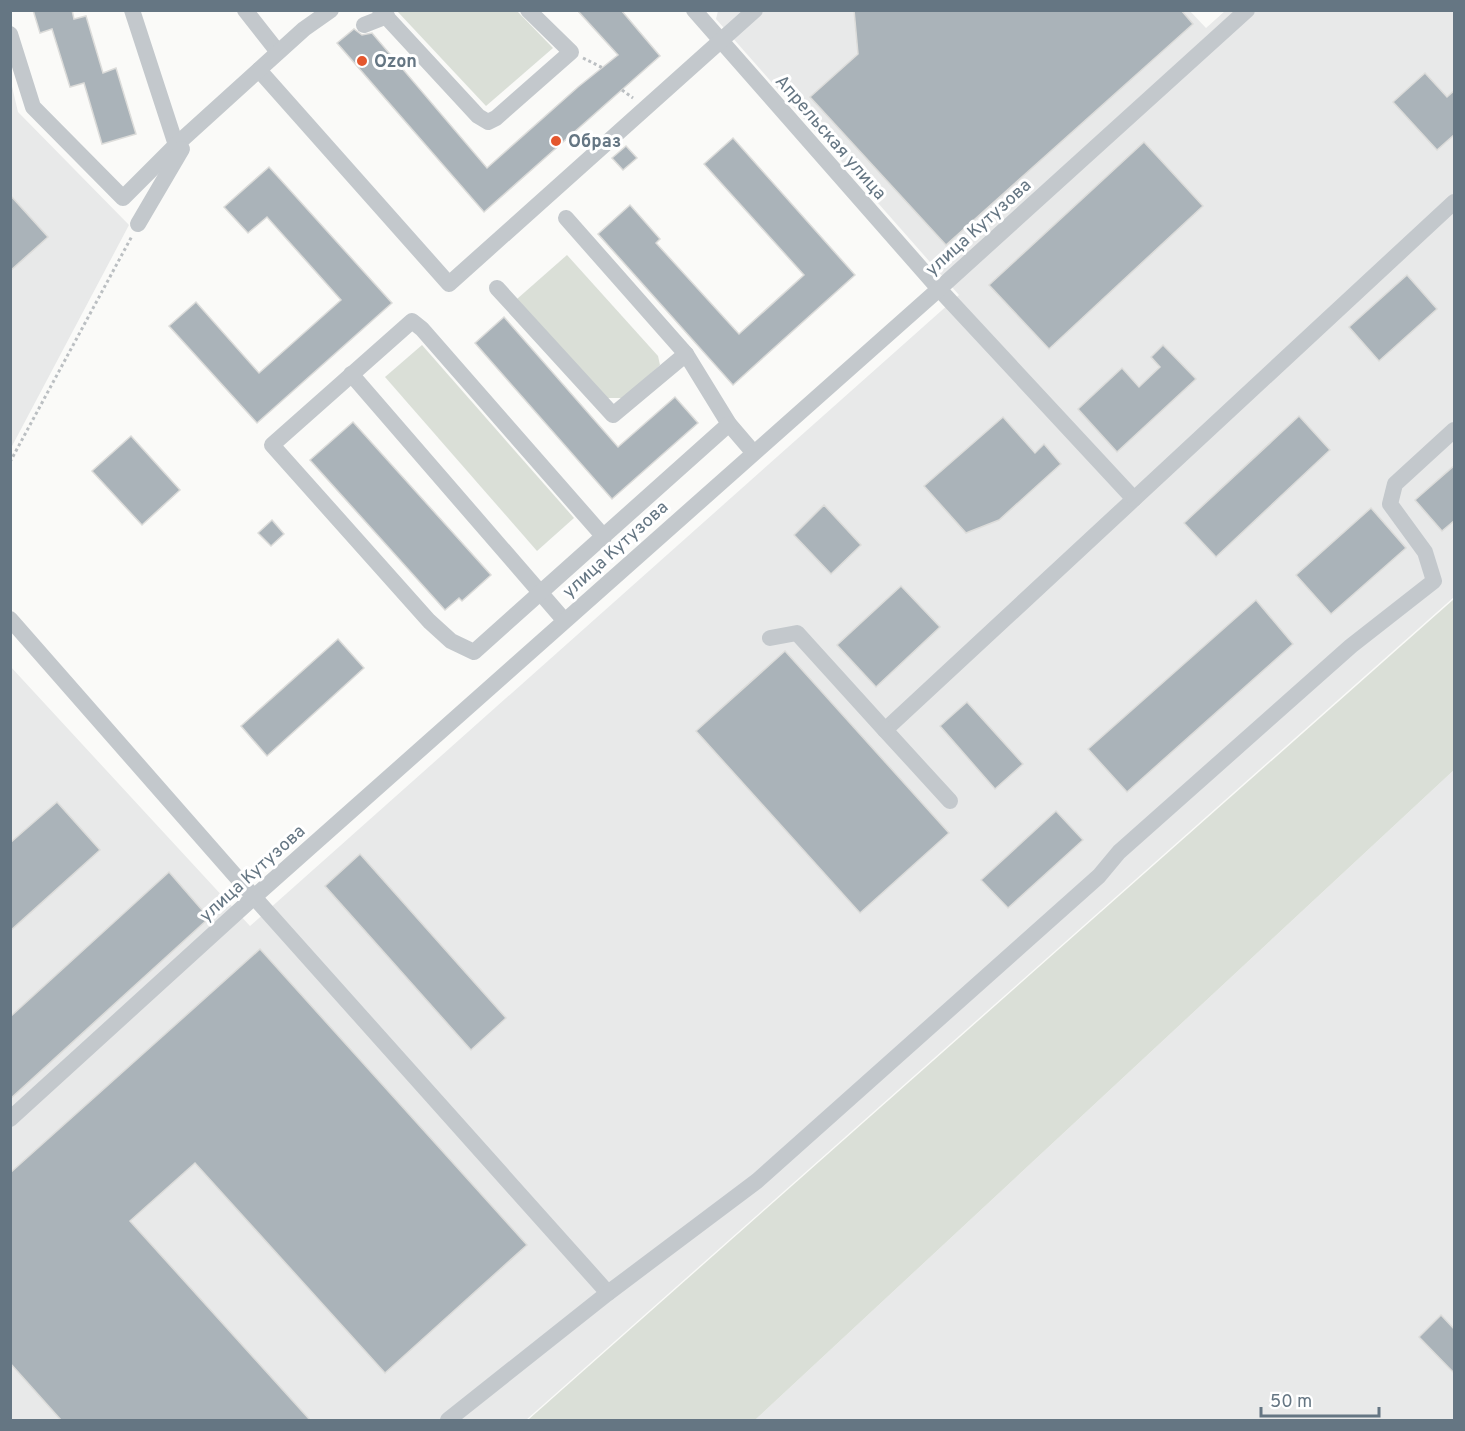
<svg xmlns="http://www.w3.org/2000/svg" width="1465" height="1431" viewBox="0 0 1465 1431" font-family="Overpass,sans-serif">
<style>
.built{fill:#e8e9e9}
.green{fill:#dadfd7}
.building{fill:#aab3b9;stroke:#dcdcda;stroke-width:1.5}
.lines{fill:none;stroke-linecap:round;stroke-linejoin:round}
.path{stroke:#bbbfc2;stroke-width:3;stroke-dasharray:3 3;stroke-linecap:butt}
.minor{stroke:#c3c8cc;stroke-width:16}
.poi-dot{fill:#e4572e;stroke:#fff;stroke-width:2}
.labels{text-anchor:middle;stroke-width:6;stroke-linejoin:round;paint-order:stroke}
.poi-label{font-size:18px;font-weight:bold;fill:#657683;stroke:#fff;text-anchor:start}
.street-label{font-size:18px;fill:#657683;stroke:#fff}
</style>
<rect width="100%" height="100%" fill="#fafaf8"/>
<g class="built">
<path d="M1189,10l17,18 19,-17h229v586l-928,823h-515l-1,-754 240,260 709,-631 -243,-276 2,-8z"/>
<path d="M10,78l8,34 111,113 -118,223z"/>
<path d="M1454,770v650h-699z"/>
</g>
<g class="green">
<path d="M397,11h120l36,37 -67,58z"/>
<path d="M567,255l91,101 2,9 -36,33h-17l-90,-99z"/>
<path d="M422,345l152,173 -37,33 -152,-174z"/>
<path d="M1454,599v171l-699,650h-227z"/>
</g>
<g class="building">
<path d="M33,10h39l2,9 12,-3 17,57 13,-5 20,66 -34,10 -18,-61 -14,4 -18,-58 -12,4z"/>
<path d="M577,10h44l39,46 -176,156 -147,-169 17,-14 8,6 10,-2 115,135 91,-81 40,-32z"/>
<path d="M854,10h327l12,14 -247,221 -136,-148 48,-43z"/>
<path d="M1425,73l22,24 8,-7v44l-18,16 -44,-48z"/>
<path d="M733,138l122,137 -122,110 -135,-151 32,-29 30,34 -4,4 83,91 65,-59 -100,-111z"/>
<path d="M1144,142l59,64 -154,143 -60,-64z"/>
<path d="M626,146l11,12 -14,12 -11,-12z"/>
<path d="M269,167l123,136 -135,120 -88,-97 27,-24 63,71 82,-73 -74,-83 -19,16 -24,-26z"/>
<path d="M10,195l38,42 -38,34z"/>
<path d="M1407,275l30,34 -58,52 -30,-34z"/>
<path d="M504,317l114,130 57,-50 23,26 -86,76 -137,-156z"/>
<path d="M1163,345l33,34 -79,73 -39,-43 44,-41 17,19 21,-20 -9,-10z"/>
<path d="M1299,416l31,34 -114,107 -32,-34z"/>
<path d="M1003,417l32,36 9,-9 17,20 -62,56 -33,13 -42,-47z"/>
<path d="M353,422l138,153 -29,26 -3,-3 -14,12 -135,-150z"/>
<path d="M131,436l49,54 -38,35 -50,-54z"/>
<path d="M1455,465v55l-13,11 -27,-31z"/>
<path d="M824,505l37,40 -30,29 -37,-39z"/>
<path d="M1371,508l35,40 -75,66 -35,-39z"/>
<path d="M272,520l12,14 -13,12 -13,-13z"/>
<path d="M901,586l39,41 -64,60 -39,-42z"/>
<path d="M1256,600l37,44 -166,148 -39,-43z"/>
<path d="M338,639l26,29 -97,88 -26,-30z"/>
<path d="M785,651l164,182 -89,80 -164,-182z"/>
<path d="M967,702l56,62 -28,25 -55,-63z"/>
<path d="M57,802l43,48 -90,81v-88z"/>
<path d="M1056,811l27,29 -75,68 -27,-28z"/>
<path d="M360,854l146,164 -35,32 -146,-164z"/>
<path d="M169,872l40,46 -199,181v-82z"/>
<path d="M260,949l267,296 -142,128 -190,-210 -65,58 180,199h-249l-51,-57v-190z"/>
<path d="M1441,1315l14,15v44l-36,-37z"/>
</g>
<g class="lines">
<g class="path">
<path d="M583,58l20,10"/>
<path d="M622,90l11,8"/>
<path d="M10,462l122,-226"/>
</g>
<g class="minor">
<path d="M245,10l33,42"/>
<path d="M380,10l98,106 10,6 8,-4 75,-66 -43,-42"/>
<path d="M694,10l245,279 195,210 -249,231 65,71"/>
<path d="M364,25l23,-9"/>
<path d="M10,34l23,73 90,91 53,-53 -44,-135"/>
<path d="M259,70l190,214 306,-274"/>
<path d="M176,145l128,-116 27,-19"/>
<path d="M566,218l120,136 43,70 24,28"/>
<path d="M138,224l44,-75"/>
<path d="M497,288l116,127 73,-61"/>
<path d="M351,374l213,246"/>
<path d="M1134,499l320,-297"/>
<path d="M604,537l-182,-208 -10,-8 -140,124 157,176 22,20 23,11 255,-228"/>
<path d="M10,619l244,278 354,396"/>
<path d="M770,638l27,-5 88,97"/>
<path d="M10,1119l244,-222 685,-608 308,-279"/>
<path d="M448,1420l160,-127 149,-112 342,-305 20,-24 232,-206 83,-65 -9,-29 -35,-48 5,-20 59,-54"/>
</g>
</g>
<g class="poi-dot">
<circle cx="362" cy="61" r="6"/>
<circle cx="556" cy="141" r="6"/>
</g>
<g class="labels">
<g class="poi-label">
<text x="374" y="67">Ozon</text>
<text x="568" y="147">Образ</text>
</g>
<g class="street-label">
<text transform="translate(831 137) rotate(49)" y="6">Апрельская улица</text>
<text transform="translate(978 227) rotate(-42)" y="6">улица Кутузова</text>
<text transform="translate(615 549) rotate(-42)" y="6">улица Кутузова</text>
<text transform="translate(252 873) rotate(-42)" y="6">улица Кутузова</text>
</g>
</g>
<rect width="1465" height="1431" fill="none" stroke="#657683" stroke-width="24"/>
<path d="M1261 1407v9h118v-9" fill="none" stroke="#657683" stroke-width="3"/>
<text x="1270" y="1407" font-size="18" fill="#657683" stroke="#ffffff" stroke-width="4.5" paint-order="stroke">50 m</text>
</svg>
